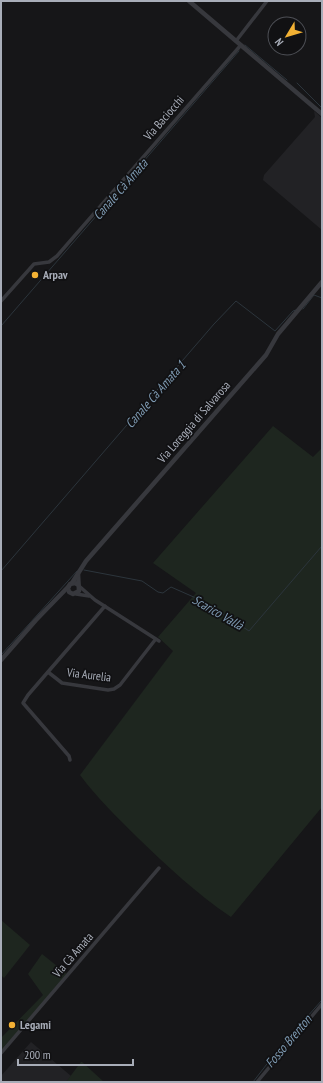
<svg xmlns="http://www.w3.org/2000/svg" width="323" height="1083" viewBox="0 0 323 1083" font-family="'PT Sans Narrow',sans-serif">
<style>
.built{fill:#222225}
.green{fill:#1e261f}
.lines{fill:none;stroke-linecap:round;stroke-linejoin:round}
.stream{stroke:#2c353c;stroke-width:1}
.minor{stroke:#37383d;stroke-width:3.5}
.tertiary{stroke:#37383d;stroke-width:4.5}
.poi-dot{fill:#f2b134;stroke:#111113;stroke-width:1.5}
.labels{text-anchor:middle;stroke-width:3.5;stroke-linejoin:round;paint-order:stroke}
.street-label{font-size:12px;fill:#a8adb8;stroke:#111113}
.poi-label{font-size:12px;font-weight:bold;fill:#a8adb8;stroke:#111113;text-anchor:start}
.water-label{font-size:13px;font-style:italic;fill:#7f9bb3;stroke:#111113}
</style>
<rect width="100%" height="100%" fill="#161618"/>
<g class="built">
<path d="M314,111l8,7v112l-59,-50 1,-5 51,-58z"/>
<path d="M31,1042l40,34 -5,6h-65v-6z"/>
</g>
<g class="green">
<path d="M273,426l40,31 9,-9v359l-91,110c-34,-23 -64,-51 -93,-79 -21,-21 -41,-40 -58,-63l93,-124 -15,-14 38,-44 -43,-30z"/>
<path d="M1,920l29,25 -26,33 -3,-3z"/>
<path d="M42,954l25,20 -66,80v-16l42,-43 -15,-21z"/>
<path d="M81,1062h1l22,20h-38z"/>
</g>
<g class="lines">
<g class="stream">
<path d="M245,45l42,35"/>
<path d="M297,83l25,25"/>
<path d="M303,309l11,-14 8,3"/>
<path d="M1,326l238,-275"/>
<path d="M84,570l58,11 16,11 5,1 8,-6 34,15 44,29 73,-85"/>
<path d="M1,571l213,-247 22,-23 39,30 18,-20 3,-1"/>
<path d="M1,655l76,-84"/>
<path d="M253,1082l24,-31 45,-51"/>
</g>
<g class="minor">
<path d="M236,41l31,-40"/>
<path d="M1,301l33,-37 15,-2 8,-6 184,-211"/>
<path d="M79,586l16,14 64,41"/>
<path d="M76,594l13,2"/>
<path d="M48,672l14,11 46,7 6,-1 6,-4 35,-45"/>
<path d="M70,760l-1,-4 -46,-53 5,-8 77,-89"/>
<path d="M1,1053l158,-185"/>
<path d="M257,1082l65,-78"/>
</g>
<g class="tertiary">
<path d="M189,1l133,113"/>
<path d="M78,574l1,17 -6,3 -4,-2 -1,-4 2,-4 5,-1 3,2"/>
<path d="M72,583l14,-22 180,-206 12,-21 44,-52"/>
<path d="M1,660l35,-40 33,-34"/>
</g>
</g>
<g class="poi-dot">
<circle cx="35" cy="275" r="4"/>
<circle cx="12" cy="1025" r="4"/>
</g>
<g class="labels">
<g class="street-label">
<text transform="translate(164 118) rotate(-49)" y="4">Via Baciocchi</text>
<text transform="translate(194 422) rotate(-49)" y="4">Via Loreggia di Salvarosa</text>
<text transform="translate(89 675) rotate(7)" y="4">Via Aurelia</text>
<text transform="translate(73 955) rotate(-49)" y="4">Via Cà Amata</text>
</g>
<g class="poi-label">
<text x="43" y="279">Arpav</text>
<text x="20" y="1029">Legami</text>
</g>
<g class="water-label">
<text transform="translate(120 189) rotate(-49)" y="5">Canale Cà Amata</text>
<text transform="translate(155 394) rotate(-49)" y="5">Canale Cà Amata 1</text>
<text transform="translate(218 612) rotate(30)" y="5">Scarico Vallà</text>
<text transform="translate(288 1041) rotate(-50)" y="5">Fosso Brenton</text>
</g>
</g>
<rect width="323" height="1083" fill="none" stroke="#a8adb8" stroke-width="4"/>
<g transform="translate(287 36) rotate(232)"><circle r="19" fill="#111113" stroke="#4d4f55"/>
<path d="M0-3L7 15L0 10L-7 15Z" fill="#f2b134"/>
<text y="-6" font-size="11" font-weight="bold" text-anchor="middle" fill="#a8adb8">N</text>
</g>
<path d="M18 1059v6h115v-6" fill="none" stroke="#a8adb8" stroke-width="2"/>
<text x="24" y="1059" font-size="12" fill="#a8adb8" stroke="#111113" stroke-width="3" paint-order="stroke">200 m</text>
</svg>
